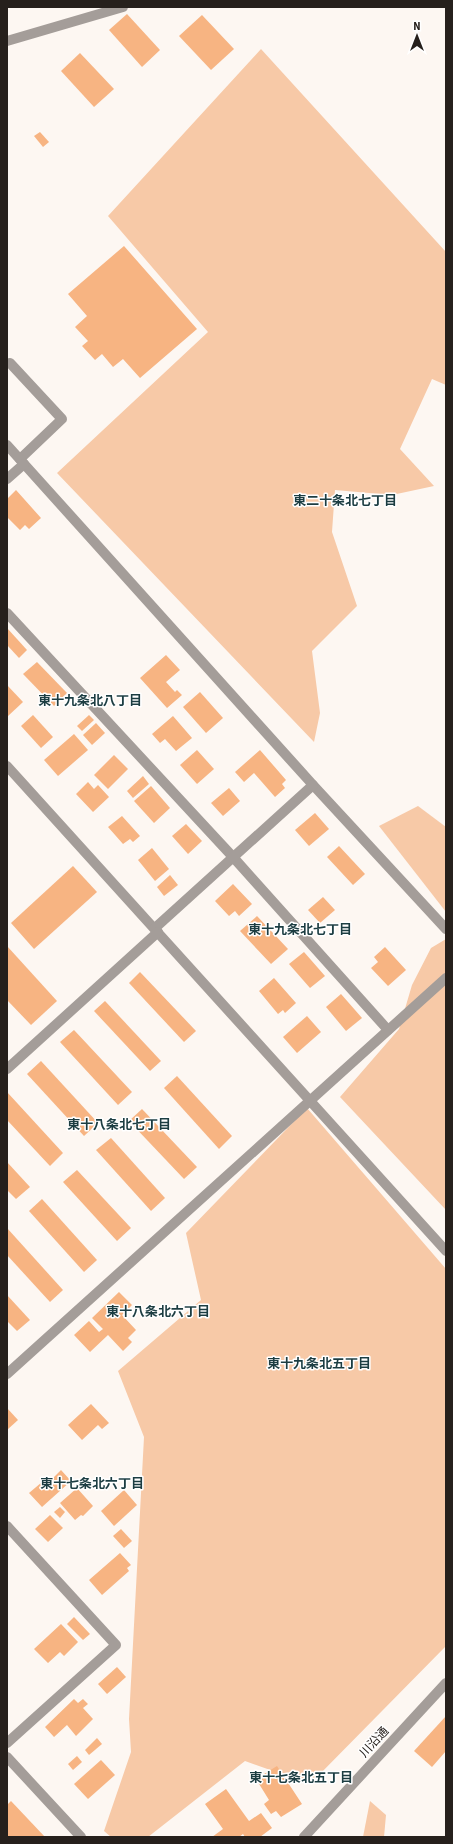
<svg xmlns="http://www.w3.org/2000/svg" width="453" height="1844" viewBox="0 0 453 1844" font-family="'Source Sans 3','Noto Sans JP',sans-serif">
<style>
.green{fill:#f7c9a7}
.building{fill:#f7b482}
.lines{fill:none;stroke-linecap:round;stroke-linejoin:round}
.minor{stroke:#a49d99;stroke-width:10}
.labels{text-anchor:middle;stroke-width:3;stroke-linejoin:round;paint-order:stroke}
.street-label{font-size:12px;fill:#26201c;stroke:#fff}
.neighbourhood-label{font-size:13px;font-weight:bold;fill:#1c3d42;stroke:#fff}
</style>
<rect width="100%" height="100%" fill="#fdf7f2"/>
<g class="green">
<path d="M261,49l185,203v133l-14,-6 -32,70 34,37 -42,9 -57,-5 -3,42 25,74 -45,45 8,62 -6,29 -257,-269 151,-141 -100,-116z"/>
<path d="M418,806l28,21v85l-67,-86z"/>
<path d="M446,939v271l-106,-113 59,-68 13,-44 19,-37z"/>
<path d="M307,1108l139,161v377l-130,132h-23l-48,-17 -97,76h-37l-7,-6 27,-79 -2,-33 15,-282 -26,-66 83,-71 -15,-67z"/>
<path d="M370,1801l16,14 -2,22h-21z"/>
</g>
<g class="building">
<path d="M127,14l33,36 -18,17 -33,-37z"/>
<path d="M202,15l32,34 -23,21 -32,-34z"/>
<path d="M80,53l34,36 -20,18 -33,-36z"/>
<path d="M40,132l9,10 -6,5 -9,-11z"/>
<path d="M124,246l73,83 -57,49 -17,-19 -10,8 -11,-13 -7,6 -13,-14 6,-5 -13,-14 12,-11 -19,-22z"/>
<path d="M16,490l25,28 -12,11 -4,-4 -5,5 -13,-13v-18z"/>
<path d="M7,628l20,22 -8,8 -12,-13z"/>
<path d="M166,655l14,15 -14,12 9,10 2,-2 5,5 -15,13 -27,-30z"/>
<path d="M37,662l30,31 -13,13 -31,-32z"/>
<path d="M7,685l16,17 -16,15z"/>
<path d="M200,692l23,26 -17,15 -23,-26z"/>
<path d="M33,715l20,22 -12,11 -20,-22z"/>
<path d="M89,715l5,5 -12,11 -5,-5z"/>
<path d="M173,716l19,22 -16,13 -11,-12 -5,4 -8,-9z"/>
<path d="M96,723l9,10 -13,12 -9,-10z"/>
<path d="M74,734l14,16 -30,26 -14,-16z"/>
<path d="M197,750l17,19 -17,15 -17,-19z"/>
<path d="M260,750l26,30 -4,4 3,4 -10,9 -21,-24 -10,9 -9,-10z"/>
<path d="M114,755l14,14 -20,20 -14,-14z"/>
<path d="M143,776l6,8 -16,14 -6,-7z"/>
<path d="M88,782l6,7 4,-4 11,12 -16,15 -17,-18z"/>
<path d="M151,786l19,22 -16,15 -20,-22z"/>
<path d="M229,788l11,13 -17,15 -12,-13z"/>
<path d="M315,813l14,16 -20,17 -14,-16z"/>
<path d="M122,816l18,20 -7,6 -3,-3 -7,5 -15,-17z"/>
<path d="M186,824l16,17 -14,13 -16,-18z"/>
<path d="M339,846l26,28 -12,11 -26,-28z"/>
<path d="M152,848l17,21 -14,12 -17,-21z"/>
<path d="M73,866l24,26 -63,57 -23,-26z"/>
<path d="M170,875l8,10 -14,11 -7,-9z"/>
<path d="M233,884l19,20 -13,12 -4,-5 -6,5 -14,-15z"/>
<path d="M323,897l12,13 -15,13 -12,-13z"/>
<path d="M257,916l31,33 -17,15 -31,-33z"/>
<path d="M7,946l50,55 -26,24 -24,-25z"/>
<path d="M385,947l21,23 -18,16 -17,-18 7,-6 -4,-5z"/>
<path d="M304,952l21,24 -15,12 -21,-24z"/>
<path d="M140,972l56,59 -12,11 -55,-59z"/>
<path d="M274,978l22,25 -11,10 -2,-3 -5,4 -19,-23z"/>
<path d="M341,994l21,24 -16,13 -20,-24z"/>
<path d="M105,1001l56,60 -11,10 -56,-60z"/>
<path d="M307,1016l14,16 -24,21 -14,-16z"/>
<path d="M74,1030l58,62 -14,13 -58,-63z"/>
<path d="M41,1061l57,62 -14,13 -57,-62z"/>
<path d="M177,1076l55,60 -13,13 -55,-61z"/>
<path d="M7,1092l56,61 -13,13 -43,-46z"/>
<path d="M142,1109l55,58 -13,12 -55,-58z"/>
<path d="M111,1138l54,60 -14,13 -55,-61z"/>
<path d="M7,1162l23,25 -14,12 -9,-9z"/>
<path d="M77,1170l54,58 -14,13 -54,-59z"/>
<path d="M42,1199l55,61 -13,12 -55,-61z"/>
<path d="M7,1228l56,62 -13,12 -43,-47z"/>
<path d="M119,1292l13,13 -10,10 14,15 -8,8 4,4 -9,9 -15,-16 -18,17 -16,-17 15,-14 10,11 4,-3 -11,-11z"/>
<path d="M7,1295l23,25 -13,11 -10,-10z"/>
<path d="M91,1404l18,19 -7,6 -4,-4 -16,15 -14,-15z"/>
<path d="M7,1408l11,12 -11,10z"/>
<path d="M61,1470l10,11 -29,26 -13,-14 19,-16 3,3z"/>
<path d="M77,1488l16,18 -10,10 -2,-1 -6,5 -15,-17z"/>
<path d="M124,1490l13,15 -23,21 -13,-15z"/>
<path d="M60,1507l5,5 -5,6 -6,-6z"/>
<path d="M50,1515l13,13 -15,14 -13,-13z"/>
<path d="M121,1529l11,12 -8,7 -11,-12z"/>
<path d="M120,1553l11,12 -4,3 2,3 -27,24 -13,-15z"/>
<path d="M74,1617l16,17 -7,6 -16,-16z"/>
<path d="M61,1624l17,18 -14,14 -4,-4 -12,11 -14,-14z"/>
<path d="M117,1667l9,10 -19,17 -9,-10z"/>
<path d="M74,1699l4,4 5,-4 5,5 -5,4 10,11 -17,17 -9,-11 -13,12 -9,-10z"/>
<path d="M446,1716v35l-14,16 -18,-16z"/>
<path d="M97,1738l5,6 -13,11 -4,-5z"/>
<path d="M77,1756l5,6 -9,8 -5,-6z"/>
<path d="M101,1760l14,15 -27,24 -14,-15z"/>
<path d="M277,1766l25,38 -21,13 -5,-6 -5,3 -7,-10 5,-4 -13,-21z"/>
<path d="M226,1789l23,32 12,-8 11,15 -12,9h-15l-2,-3 -4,3h-27l11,-8 -18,-25z"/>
<path d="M11,1801l34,36h-38v-32z"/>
</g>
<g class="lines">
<g class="minor">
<path d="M7,41l116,-34"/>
<path d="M10,363l52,56 -42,40"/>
<path d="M7,445l306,340 133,144"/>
<path d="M7,479l17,-15"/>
<path d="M7,613l226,244 155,173"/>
<path d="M7,766l439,485"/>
<path d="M155,928l158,-143"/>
<path d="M7,1069l151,-137"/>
<path d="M7,1374l439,-396"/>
<path d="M7,1526l109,119 -109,98"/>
<path d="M7,1757l74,80"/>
<path d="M304,1837l142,-154"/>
</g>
</g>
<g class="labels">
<g class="street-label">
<text transform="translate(374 1742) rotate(-47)" y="4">川沿通</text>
</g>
<g class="neighbourhood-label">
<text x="345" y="505">東二十条北七丁目</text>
<text x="90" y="705">東十九条北八丁目</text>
<text x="300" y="934">東十九条北七丁目</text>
<text x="119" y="1129">東十八条北七丁目</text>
<text x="158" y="1316">東十八条北六丁目</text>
<text x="319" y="1368">東十九条北五丁目</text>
<text x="92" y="1488">東十七条北六丁目</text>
<text x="301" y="1782">東十七条北五丁目</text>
</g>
</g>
<rect width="453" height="1844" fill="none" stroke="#26201c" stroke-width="16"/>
<g transform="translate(417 36)" stroke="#ffffff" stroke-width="3" paint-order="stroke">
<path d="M0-3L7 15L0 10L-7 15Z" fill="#26201c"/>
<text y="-6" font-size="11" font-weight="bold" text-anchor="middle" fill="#26201c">N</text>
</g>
</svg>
